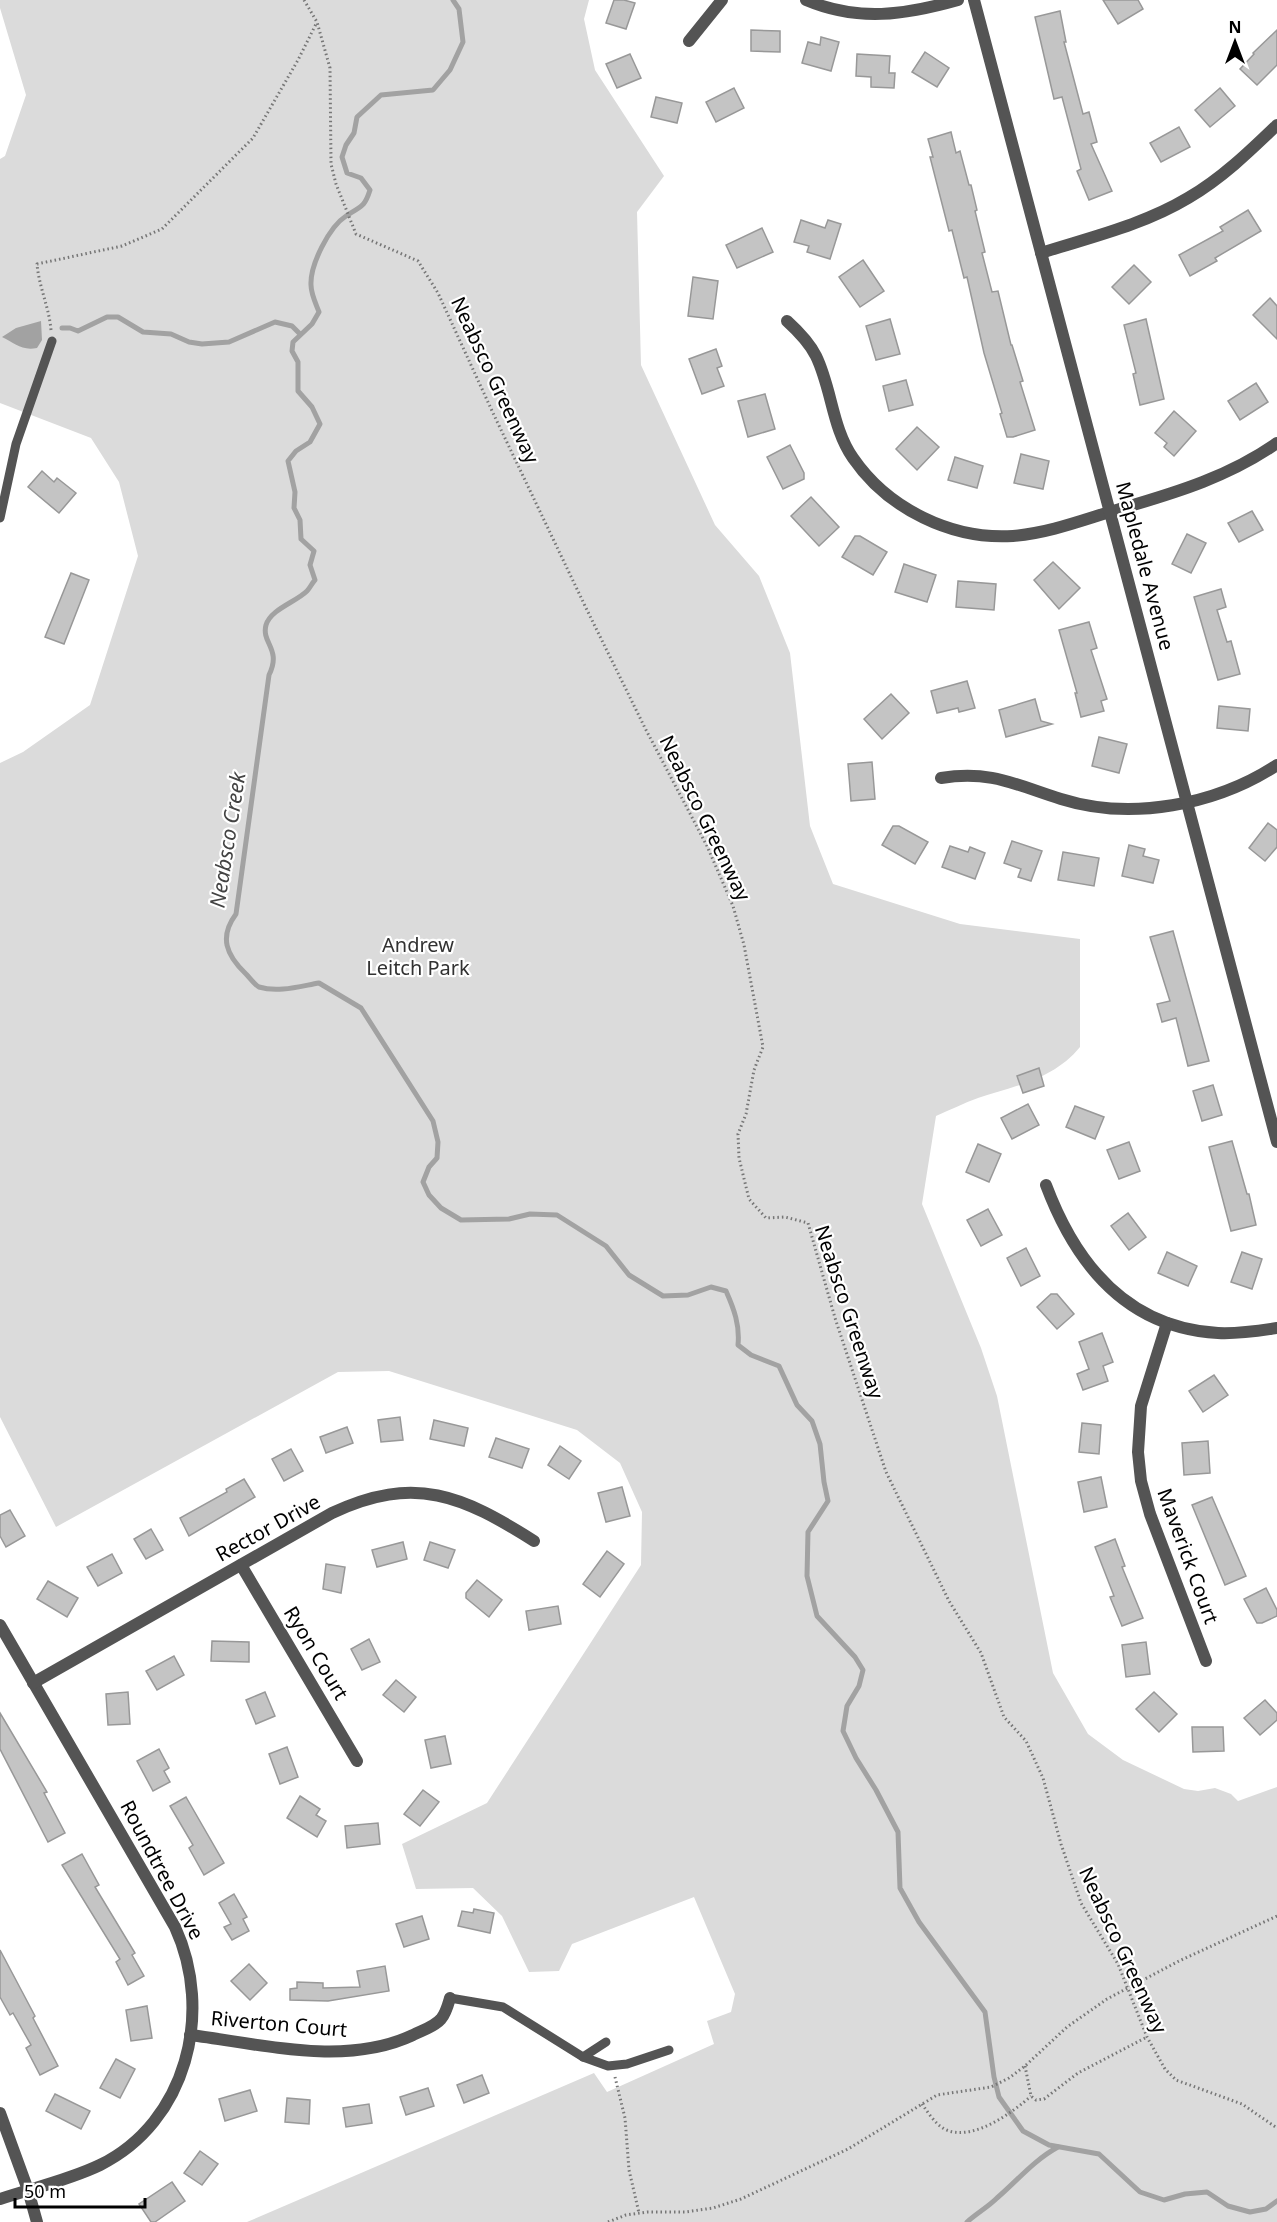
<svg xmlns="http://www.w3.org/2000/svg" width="1277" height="2222" viewBox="0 0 1277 2222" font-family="'Noto Sans',sans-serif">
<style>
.green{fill:#dbdbdb}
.water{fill:#a2a2a2}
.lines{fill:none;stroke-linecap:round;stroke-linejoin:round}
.stream{stroke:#a2a2a2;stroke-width:5}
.building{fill:#c4c4c4;stroke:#989898;stroke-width:1.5}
.path{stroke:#767676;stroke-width:3;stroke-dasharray:1.5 3;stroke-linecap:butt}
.service{stroke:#545454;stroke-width:9}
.minor{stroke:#545454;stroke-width:12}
.tertiary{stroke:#545454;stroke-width:12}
.labels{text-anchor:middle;stroke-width:4.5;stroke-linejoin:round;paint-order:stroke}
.street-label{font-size:20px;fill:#000;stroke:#fff}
.park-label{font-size:20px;fill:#323232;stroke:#fff}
.water-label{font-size:21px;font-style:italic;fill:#434343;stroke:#fff}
</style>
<rect width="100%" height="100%" fill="#fff"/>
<path class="green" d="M0,0h589l-5,19 11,51 69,106 -27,36 4,153 74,160 44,51 31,77 20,173 23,58 127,40 120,15v108c-26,32 -65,39 -102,51 -14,5 -28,12 -42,18l-14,88 59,144 16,48 56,277 35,61 35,26 61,29 14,2 17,-3 16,6 7,7 39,-14v435h-1030l347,-149 13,19 107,-48 -7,-23 24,-9 4,-18 -41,-97 -122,47 -13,27 -30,1 -27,-56 -29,-28 -57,1 -14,-45 85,-41 154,-238 1,-53 -22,-49 -43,-33 -188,-59 -51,1 -282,155 -56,-110v-654l23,-11 67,-47 48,-149 -19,-74 -28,-44 -91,-35v-244l5,-3 21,-61 -26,-87z"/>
<path class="water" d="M41,321l1,19 -5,8c-16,3 -22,-5 -35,-11l14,-9z"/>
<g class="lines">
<g class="stream">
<path d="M453,0l6,9 4,33 -13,28 -17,20 -52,5 -24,22 -3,16 -8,12 -4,12 5,16 14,5 9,12c-6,19 -10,16 -24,26 -17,11 -36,49 -35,69 0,9 5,19 8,27l-7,12 -19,18 -1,9 6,11v29l14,16 8,17 -10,18 -14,9 -8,10 7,31 -1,16 6,12 1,19 13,12 -4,14 5,15c-3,3 -5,8 -8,11 -11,11 -36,18 -41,34 -5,18 16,24 3,50l-33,239c-17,23 -10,41 10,60 4,4 9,11 13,13 19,6 42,-1 60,-4l42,25 72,113 5,21 -1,16 -8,9 -6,15 6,13 12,13 20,12 48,-1 21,-5 27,1 49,31 23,29 34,21 25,-1 23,-8 15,4c8,18 14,34 12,54l13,10 28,11 18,39 15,16 8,23 4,38 4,19 -20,31 -1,44 10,40 38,41 8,13 -4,16 -12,20 -4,25 13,27 20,32 22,42 2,56 19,34 66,90 9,65 5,20 24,34 26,14 50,9 41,38 24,8 21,-6 22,-2 21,14 22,6 16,-3 11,-8"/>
<path d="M62,328h8l8,3 29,-14h11l25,15 28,2 18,8 13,2 27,-2 46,-20 17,4 8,8"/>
<path d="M967,2222c10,-9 21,-15 30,-24 20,-17 37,-38 61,-51"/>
</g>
</g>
<g class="building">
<path d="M614,0h10l11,3 -9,26 -20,-6z"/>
<path d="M1103,0h35l5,9 -25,15z"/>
<path d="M1060,11l6,31h-2l19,72 6,-2 8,30 -6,2 21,47 -23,9 -12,-29 4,-2 -19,-72 -8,2 -19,-82z"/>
<path d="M751,30l29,1v21l-29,-1z"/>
<path d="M1277,30v35l-20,20 -17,-16 14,-15 -1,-1z"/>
<path d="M821,37l18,5 -8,29 -29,-8 6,-21 12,3z"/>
<path d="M925,52l24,16 -12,19 -25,-15z"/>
<path d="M630,54l11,24 -24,10 -11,-24z"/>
<path d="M857,54l33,2 -1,17h6l-1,15 -23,-1v-10l-15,-1z"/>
<path d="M734,88l10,20 -28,14 -10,-20z"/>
<path d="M1220,88l15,18 -25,21 -15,-17z"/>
<path d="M656,97l26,6 -5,20 -26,-6z"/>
<path d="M1179,127l11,20 -29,15 -11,-19z"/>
<path d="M951,132l5,21 4,-2 9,34h2l6,25 -2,1 10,41 -3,1 10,39 6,-1 13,54h1l11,36 -3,1 15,48 -22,7h-6l-7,-23 2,-1 -18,-60 -17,-76 -3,1 -12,-48 -3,1 -19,-74h3l-5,-18z"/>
<path d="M1248,210l13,21 -46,27 2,3 -27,15 -11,-21 44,-24 -3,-4z"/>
<path d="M801,220l24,8 3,-8 13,4 -11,35 -23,-7 2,-6 -15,-4z"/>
<path d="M762,228l11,24 -36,16 -11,-23z"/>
<path d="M863,260l21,31 -24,16 -21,-30z"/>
<path d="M1134,265l17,17 -22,22 -17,-17z"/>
<path d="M693,277l25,4 -5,38 -25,-3z"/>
<path d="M1270,298l7,8v33l-24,-24z"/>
<path d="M890,319l10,35 -24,6 -10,-34z"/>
<path d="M1146,319l18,80 -24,6 -7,-31 3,-1 -12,-48z"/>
<path d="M716,349l6,17 -5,2 7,18 -22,8 -13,-35z"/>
<path d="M906,380l7,25 -24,6 -6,-25z"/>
<path d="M1256,383l12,19 -28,18 -12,-19z"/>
<path d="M765,394l10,35 -27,8 -10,-36z"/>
<path d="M1174,411l22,20 -22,25 -10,-9 3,-4 -12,-10z"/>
<path d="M917,427l22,20 -22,23 -21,-21z"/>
<path d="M790,445l14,28v6l-21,10 -16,-32z"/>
<path d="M1021,454l28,7 -6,28 -29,-6z"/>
<path d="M955,457l28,9 -6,22 -29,-8z"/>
<path d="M42,471l12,11 3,-4 19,15 -17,20 -31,-26z"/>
<path d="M811,497l28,30 -20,19 -28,-30z"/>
<path d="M1252,511l11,19 -24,12 -11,-19z"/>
<path d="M1187,534l19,9 -15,30 -19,-9z"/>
<path d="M855,536h5l27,16 -14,23 -31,-18z"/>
<path d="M1053,562l27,26 -21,21 -25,-29z"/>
<path d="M904,564l32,11 -9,27 -32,-10z"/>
<path d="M71,573l18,7 -25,64 -19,-7z"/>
<path d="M958,581l38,3 -2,26 -38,-3z"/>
<path d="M1221,589l5,18 -9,3 10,32 4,-1 9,33 -22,6 -24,-83z"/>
<path d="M1089,622l8,26 -6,2 16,49 -6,2 3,10 -23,6 -6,-24h2l-18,-63z"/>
<path d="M967,681l8,27 -16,4 -1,-4 -21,5 -6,-22z"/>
<path d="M891,694l18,19 -27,26 -18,-20z"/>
<path d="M1035,699l6,22 11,3 -46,13 -7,-27z"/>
<path d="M1219,706l31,3 -2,22 -31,-3z"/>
<path d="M1099,737l28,7 -8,29 -27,-7z"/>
<path d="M872,762l3,37 -24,2 -3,-37z"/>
<path d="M1268,823l9,7v17l-12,14 -16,-13z"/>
<path d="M893,826h6l29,16 -13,22 -33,-19z"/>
<path d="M1012,841l30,10 -11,30 -13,-4 3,-8 -17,-6z"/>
<path d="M1129,845l16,4 -2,7 16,4 -6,23 -31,-7z"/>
<path d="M950,846l18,6 2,-5 15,6 -10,26 -33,-12z"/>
<path d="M1063,852l36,6 -5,28 -36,-6z"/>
<path d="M1173,931l36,130 -21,5 -12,-48 -14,4 -5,-18 13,-3 -20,-64z"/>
<path d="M1039,1068l5,18 -21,7 -6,-17z"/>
<path d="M1213,1085l9,30 -20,6 -9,-30z"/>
<path d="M1028,1104l11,21 -27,14 -11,-21z"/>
<path d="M1075,1106l29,11 -9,22 -29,-12z"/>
<path d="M1232,1141l15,53h2l7,31 -25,6 -22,-84z"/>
<path d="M1129,1142l11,29 -21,8 -12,-29z"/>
<path d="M978,1144l23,10 -12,28 -23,-10z"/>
<path d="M988,1209l14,26 -21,11 -14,-26z"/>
<path d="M1128,1213l18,24 -17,13 -18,-24z"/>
<path d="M1026,1248l14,28 -19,10 -14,-28z"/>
<path d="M1167,1252l30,14 -9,20 -30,-13z"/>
<path d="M1242,1252l20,7 -10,30 -21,-7z"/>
<path d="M1051,1294h6l17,20 -17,15 -20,-22z"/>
<path d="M1102,1333l11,29 -10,4 5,15 -25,9 -6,-16 12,-5 -10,-27z"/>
<path d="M1214,1375l14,20 -25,17 -14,-21z"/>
<path d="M400,1417l3,23 -22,2 -3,-22z"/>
<path d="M434,1420l34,8 -4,18 -34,-7z"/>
<path d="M1082,1423l19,2 -2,29 -20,-2z"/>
<path d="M347,1427l6,16 -27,10 -6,-16z"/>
<path d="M496,1438l33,11 -7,19 -33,-11z"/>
<path d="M1208,1441l2,32 -26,2 -2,-32z"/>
<path d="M560,1446l21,15 -12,18 -21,-14z"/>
<path d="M291,1449l12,22 -19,10 -12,-22z"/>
<path d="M1101,1477l6,30 -23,5 -6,-30z"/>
<path d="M244,1479l11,18 -66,39 -9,-18 47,-26 -1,-3z"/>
<path d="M622,1487l8,29 -24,6 -8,-29z"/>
<path d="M1212,1497l34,79 -21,9 -33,-80z"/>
<path d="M10,1510l15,26 -19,11 -6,-11v-21z"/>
<path d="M151,1529l12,21 -17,9 -12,-20z"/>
<path d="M1115,1539l10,27 -3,1 21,51 -21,8 -12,-29 4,-1 -19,-49z"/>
<path d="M403,1542l4,17 -30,8 -5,-17z"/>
<path d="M430,1542l25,8 -7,18 -24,-8z"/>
<path d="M607,1551l17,13 -24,33 -17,-13z"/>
<path d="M112,1554l10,19 -24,13 -11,-19z"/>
<path d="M326,1564l19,3 -4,26 -18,-4z"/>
<path d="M477,1580l25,20 -13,17 -23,-19v-5z"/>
<path d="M48,1581l30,17 -11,19 -30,-18z"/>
<path d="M1266,1588l11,22v6l-15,7h-5l-13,-24z"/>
<path d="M558,1606l3,18 -32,6 -3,-19z"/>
<path d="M369,1639l11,23 -18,8 -11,-21z"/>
<path d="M212,1641l37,1v20l-38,-1z"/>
<path d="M1146,1642l4,32 -24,3 -4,-32z"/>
<path d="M174,1656l10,19 -27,15 -11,-19z"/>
<path d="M396,1680l20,17 -12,15 -21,-17z"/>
<path d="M128,1692l2,32 -22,1 -2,-31z"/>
<path d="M265,1692l10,24 -19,8 -10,-24z"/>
<path d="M1154,1692l23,22 -18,18 -23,-23z"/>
<path d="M1265,1700l12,13v7l-17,15 -16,-17z"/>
<path d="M0,1713l47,79 -3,1 21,40 -17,9 -48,-93z"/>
<path d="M1192,1727h31l1,24 -31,1z"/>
<path d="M445,1736l6,28 -20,4 -6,-28z"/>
<path d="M287,1747l11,30 -18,7 -11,-30z"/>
<path d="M159,1749l10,19 -5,3 6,11 -17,9 -16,-30z"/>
<path d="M423,1790l16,12 -19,24 -16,-12z"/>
<path d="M300,1796l20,13 -4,6 10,6 -9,16 -30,-19z"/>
<path d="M186,1797l38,66 -20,12 -15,-27 4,-3 -23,-39z"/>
<path d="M378,1823l2,21 -33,4 -2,-22z"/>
<path d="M82,1854l17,31 -4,2 40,66 -3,2 12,21 -16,9 -12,-23 4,-3 -58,-94z"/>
<path d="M234,1894l13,23 -4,2 6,12 -17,9 -8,-13 7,-3 -12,-21z"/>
<path d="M474,1909l20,4 -4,20 -32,-7 4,-15 11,2z"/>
<path d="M422,1916l7,23 -25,8 -8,-23z"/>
<path d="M0,1950l35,66 -2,2 25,48 -18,9 -14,-27 5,-3 -18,-32 -3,2 -10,-18z"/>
<path d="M249,1964l18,19 -17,17 -19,-19z"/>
<path d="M385,1966l4,25 -61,10 -38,-1v-11l7,-1v-6l26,1v5l37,-1 -3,-16z"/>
<path d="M147,2006l5,32 -21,3 -5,-31z"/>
<path d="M116,2059l19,10 -15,29 -20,-10z"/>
<path d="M482,2075l7,18 -25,10 -7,-18z"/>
<path d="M428,2088l6,18 -28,9 -6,-18z"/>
<path d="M250,2090l7,21 -32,10 -6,-22z"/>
<path d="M55,2094l35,17 -9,18 -35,-18z"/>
<path d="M287,2098l23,2 -1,24 -24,-2z"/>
<path d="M369,2104l3,19 -26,4 -3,-19z"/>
<path d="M200,2151l18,13 -16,21 -18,-12z"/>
<path d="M172,2182l13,19 -30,21h-4l-12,-18z"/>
</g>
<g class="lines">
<g class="path">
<path d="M304,0l13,22 13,46 1,96 5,20 20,50 62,27 20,32 55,120 93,195 59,120 62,118 26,60 11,39 19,102 -9,23 -8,44 -8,20 1,24 10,41 17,19 19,-1 23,6 27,95 51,154 63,129 32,52 23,64 22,24 17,37 18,66 20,59 37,61 29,73 18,32 11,11 66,24 35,24"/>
<path d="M51,330c-2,-23 -12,-43 -14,-66l85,-18 40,-17 91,-91 45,-78 18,-36"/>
<path d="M1025,2066l6,30 5,4 8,-1 34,-26 69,-36"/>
<path d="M615,2077l10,41 4,52 10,43"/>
<path d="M922,2104c7,10 15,23 27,27 27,8 63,-18 82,-35"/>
<path d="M608,2222l18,-7 21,-3h38l28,-4 28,-9 107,-50 89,-54 54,-8 18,-9 16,-12 42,-39 40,-28 72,-38 98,-45"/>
</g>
<g class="service">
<path d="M0,518l16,-74 36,-103"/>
<path d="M450,1998l53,9 80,50 25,9 19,-2 42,-14"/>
<path d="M583,2057l23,-15"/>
</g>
<g class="minor">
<path d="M806,0c52,22 99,15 152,0"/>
<path d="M689,41l33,-41"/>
<path d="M1041,253c50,-16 102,-28 147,-55 33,-19 62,-47 89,-73"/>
<path d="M787,321c11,10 22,21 29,35 16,33 16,72 37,102 35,51 99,82 160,78 38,-3 75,-18 110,-28 55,-16 107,-32 154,-65"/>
<path d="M941,778c50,-8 75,7 120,21 70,22 155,6 216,-34"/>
<path d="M1046,1185c30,80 81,143 172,148 19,1 40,-2 59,-5"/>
<path d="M1167,1323l-26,83 -3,46 3,29 9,33 56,147"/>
<path d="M241,1565l116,196"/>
<path d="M0,1625l175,302c39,85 12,195 -75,238 -31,15 -67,23 -100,34"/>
<path d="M33,1683l299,-170c83,-39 131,-17 202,28"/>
<path d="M190,2035c72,9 155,32 223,0 10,-5 21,-8 28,-16 5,-6 7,-14 9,-21"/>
</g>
<g class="tertiary">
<path d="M974,0l303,1142"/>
<path d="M0,2113l28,77 9,32"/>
</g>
</g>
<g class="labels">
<g class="street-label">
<text transform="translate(495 380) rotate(65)" y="7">Neabsco Greenway</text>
<text transform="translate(1145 566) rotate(75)" y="7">Mapledale Avenue</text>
<text transform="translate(705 818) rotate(64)" y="7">Neabsco Greenway</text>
<text transform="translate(849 1312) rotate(72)" y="7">Neabsco Greenway</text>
<text transform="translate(268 1528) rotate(-29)" y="7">Rector Drive</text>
<text transform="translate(1188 1556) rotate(70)" y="7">Maverick Court</text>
<text transform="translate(316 1653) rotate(59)" y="7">Ryon Court</text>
<text transform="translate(162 1870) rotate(62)" y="7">Roundtree Drive</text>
<text transform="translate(1123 1950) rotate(65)" y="7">Neabsco Greenway</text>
<text transform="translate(279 2024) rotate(5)" y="7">Riverton Court</text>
</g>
<g class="park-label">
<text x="418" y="952">Andrew<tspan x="418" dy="23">Leitch Park</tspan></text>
</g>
<g class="water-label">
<text transform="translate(228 840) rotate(-81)" y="7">Neabsco Creek</text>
</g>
</g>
<g transform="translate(1235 42)" stroke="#ffffff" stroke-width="4.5" paint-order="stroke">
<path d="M0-4.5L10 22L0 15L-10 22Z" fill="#000000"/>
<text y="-9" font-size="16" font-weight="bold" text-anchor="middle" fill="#000000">N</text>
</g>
<path d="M15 2198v9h130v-9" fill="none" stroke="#000000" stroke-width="3"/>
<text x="24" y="2198" font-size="18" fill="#000000" stroke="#ffffff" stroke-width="4.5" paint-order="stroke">50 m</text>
</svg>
